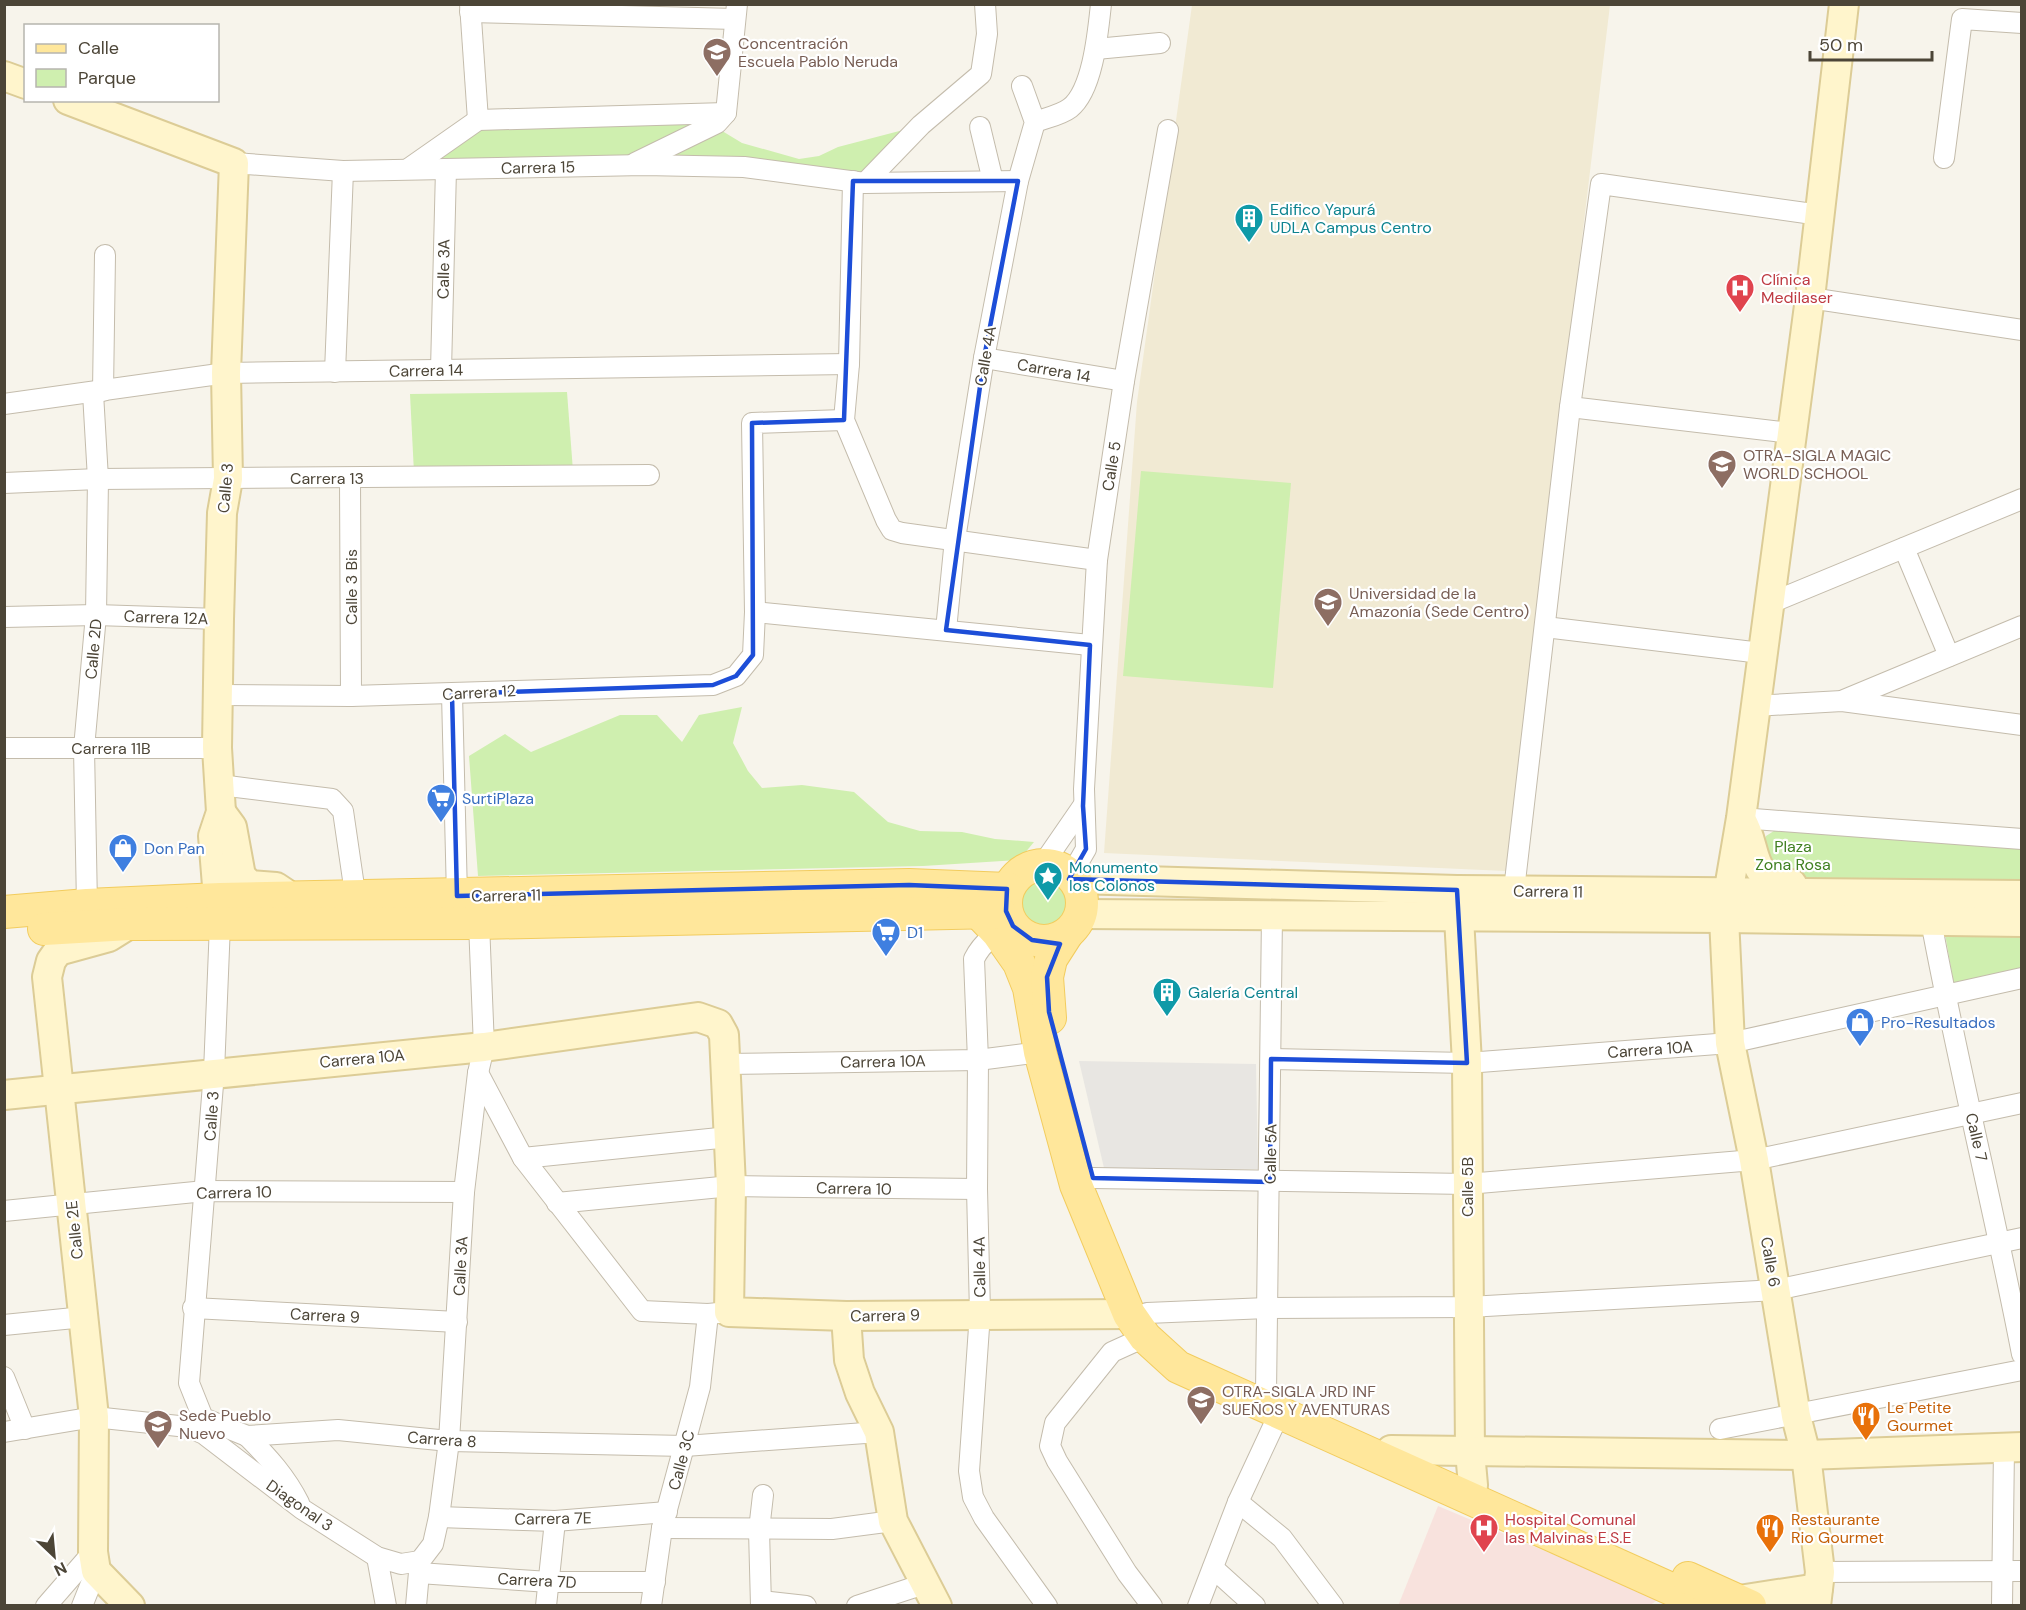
<svg xmlns="http://www.w3.org/2000/svg" width="2026" height="1610" viewBox="0 0 2026 1610" font-family="'DM Sans',sans-serif">
<style>
.education{fill:#f1ead3}
.medical{fill:#f8e2dd}
.green{fill:#cfefaf}
.parking{fill:#e8e6e2}
.lines{fill:none;stroke-linecap:round;stroke-linejoin:round}
.street-casing{stroke:#c4bcac;stroke-width:22}
.secondary-casing{stroke:#dccc96;stroke-width:32}
.primary-casing{stroke:#f2cc5e;stroke-width:34}
.street{stroke:#fff;stroke-width:20}
.secondary{stroke:#fff5cc;stroke-width:28}
.primary{stroke:#ffe79b;stroke-width:32}
.marked{fill:none;stroke:#1d4ed8;stroke-width:4.5;stroke-linejoin:round}
.labels{text-anchor:middle;stroke-width:4.5;stroke-linejoin:round;paint-order:stroke}
.education-label{font-size:16px;fill:#785e54;stroke:#fff;text-anchor:start}
.street-label{font-size:16px;fill:#4c4537;stroke:#fff}
.culture-label{font-size:16px;fill:#0d838f;stroke:#fff;text-anchor:start}
.health-label{font-size:16px;fill:#be3a42;stroke:#fff;text-anchor:start}
.shop-label{font-size:16px;fill:#366cbe;stroke:#fff;text-anchor:start}
.park-label{font-size:16px;fill:#408021;stroke:#fff}
.food-label{font-size:16px;fill:#c56008;stroke:#fff;text-anchor:start}
</style>
<rect width="100%" height="100%" fill="#f7f4eb"/>
<path class="education" d="M1192,5h418l-104,866 -402,-18 33,-451z"/>
<path class="medical" d="M1438,1506l221,93 -10,7h-251z"/>
<g class="green">
<path d="M704,120l38,23 57,16 20,-3 19,-9 69,-18 -46,49 -428,-18 52,-37z"/>
<path d="M567,392l6,79 -159,2 -4,-79z"/>
<path d="M1141,471l150,12 -18,205 -150,-12z"/>
<path d="M742,707l-9,36 15,28 14,17 40,-3 52,7 34,30 32,9 42,1 33,7 39,3 -15,18 -96,6 -445,10 -9,-120 36,-22 26,18 89,-37h37l25,27 17,-27z"/>
<path d="M1780,827l241,17v37l-238,1 -22,-34 5,-12z"/>
<circle cx="1044" cy="903" r="28"/>
<path d="M2021,933v38l-67,14 -9,-51z"/>
</g>
<path class="parking" d="M1079,1061l177,3 2,105 -154,-1z"/>
<g class="lines">
<g class="street-casing">
<g id="street">
<path d="M470,4l8,116"/>
<path d="M470,12l265,7"/>
<path d="M1096,49l64,-6"/>
<path d="M1035,122c11,-4 26,-7 35,-14 23,-18 28,-76 31,-104"/>
<path d="M980,127l13,54"/>
<path d="M1944,158l18,-139 60,4"/>
<path d="M234,163l109,8 301,-6 100,2 121,16 153,-2"/>
<path d="M635,163l82,-40 9,-10 11,-109"/>
<path d="M408,169l70,-49 248,-7"/>
<path d="M853,181l-4,183 -5,56 42,100 6,10 10,3 195,27"/>
<path d="M865,183l56,-58 60,-51 6,-40 -2,-30"/>
<path d="M1810,298l212,32"/>
<path d="M984,358l140,23"/>
<path d="M441,370l5,-201"/>
<path d="M335,372l8,-201"/>
<path d="M103,391l2,-136"/>
<path d="M4,404l222,-31 623,-9"/>
<path d="M1570,407l221,26"/>
<path d="M350,478l1,218"/>
<path d="M4,483l94,-4 551,-4"/>
<path d="M1904,548l45,108"/>
<path d="M1768,604l254,-105"/>
<path d="M755,612l335,33"/>
<path d="M4,617l92,-2 123,4"/>
<path d="M1545,627l216,26"/>
<path d="M946,630l9,-91 29,-181 34,-177 17,-59 -13,-36"/>
<path d="M452,694l5,202"/>
<path d="M220,695l131,1 362,-11 23,-9 17,-21 2,-43 -3,-189 92,-3"/>
<path d="M1844,700l178,-74"/>
<path d="M1754,706l88,-5 180,24"/>
<path d="M4,748h213"/>
<path d="M220,785l112,14 11,12 14,96"/>
<path d="M1741,818l281,21"/>
<path d="M1043,864l40,-58"/>
<path d="M1071,875l15,-26 -2,-60 13,-229 27,-179 44,-251"/>
<path d="M1514,890l56,-483 31,-223 219,31"/>
<path d="M87,905l-3,-157 12,-133 2,-136 -5,-86"/>
<path d="M1931,921c27,145 63,288 91,433"/>
<path d="M220,924l-6,148 -25,311 14,35 44,18 91,-6 111,11 236,5 194,-14"/>
<path d="M1013,926c-18,8 -30,15 -39,33l4,101 -1,129 3,124 -11,158 4,26 11,21 63,88"/>
<path d="M1271,1059l196,4 263,-20 292,-65"/>
<path d="M725,1064l253,-4 62,-8"/>
<path d="M478,1073l45,85 119,153 66,3 21,-2"/>
<path d="M523,1158l206,-21"/>
<path d="M1093,1178l374,6 287,-24 268,-57"/>
<path d="M557,1203l174,-17 246,3"/>
<path d="M4,1211l201,-20 259,1"/>
<path d="M193,1308l264,14"/>
<path d="M1147,1313l120,-5 202,-1 307,-17 246,-52"/>
<path d="M4,1325l80,-8"/>
<path d="M1145,1337l-33,15 -57,71 -5,23 7,15 70,112 25,33"/>
<path d="M4,1377l21,52"/>
<path d="M1266,1393l6,-478"/>
<path d="M1720,1429l302,-59"/>
<path d="M4,1432l90,-15 94,10 16,7 98,75 75,48 24,7 19,-3"/>
<path d="M247,1436c21,21 39,41 52,67"/>
<path d="M1238,1502l44,36 51,68"/>
<path d="M439,1517l116,4 112,-9"/>
<path d="M662,1528l170,1 61,-8"/>
<path d="M377,1557l9,49"/>
<path d="M1213,1568l42,38"/>
<path d="M1820,1572l202,-1"/>
<path d="M419,1573l130,9h106"/>
<path d="M761,1601l45,5"/>
<path d="M46,1606l47,-54"/>
<path d="M82,1606l14,-35"/>
<path d="M416,1606l4,-45 13,-17 6,-27 10,-76 15,-249 14,-119 6,-26 -5,-124"/>
<path d="M546,1606l9,-85"/>
<path d="M651,1606l11,-78 38,-141 8,-73"/>
<path d="M761,1606l-2,-76 4,-35"/>
<path d="M857,1606l67,-22"/>
<path d="M1198,1606l40,-104 41,-88"/>
<path d="M2002,1606l2,-159"/>
</g>
</g>
<g class="secondary-casing">
<g id="secondary">
<path d="M4,76l22,8"/>
<path d="M68,100l166,63 -8,210 2,106 -6,34 -3,106 -2,129 4,64 -8,24 7,87"/>
<path d="M221,812l11,15 9,49 9,9 26,2 9,6"/>
<path d="M1742,821c16,26 6,63 50,63l2,4"/>
<path d="M1075,879l382,11 565,5"/>
<path d="M1458,899l9,164 3,389 3,33"/>
<path d="M1081,914l643,4 298,4"/>
<path d="M125,927l-16,10 -51,14 -7,10 -4,16 47,440 -1,135 3,19 34,35"/>
<path d="M4,1095l480,-48 214,-30 20,7 6,11 7,151 -2,126 117,4 283,-2"/>
<path d="M846,1316l3,44 11,33 19,39 14,89 44,85"/>
<path d="M1391,1450l415,5 216,-8"/>
<path d="M1727,1606l12,-6 79,-12"/>
<path d="M1816,1606l4,-34 -14,-117 -10,-39 -42,-256 -24,-117 -6,-125 17,-100 69,-520 34,-294"/>
</g>
</g>
<g class="primary-casing">
<g id="primary">
<circle cx="1044" cy="903" r="38"/>
<path d="M4,912l83,-7 133,-6 689,-14 99,4"/>
<path d="M980,914l18,19 21,30 10,25 11,64 36,133 53,129 16,23 33,30 531,239"/>
<path d="M44,929l85,-5 350,-1 520,-11"/>
<path d="M1050,1018l-3,-41 4,-18 16,-25"/>
<path d="M1688,1578l62,28"/>
</g>
</g>
<use href="#street" class="street"/>
<use href="#secondary" class="secondary"/>
<use href="#primary" class="primary"/>
</g>
<path class="marked" d="M853,181h165l-34,177 -38,272 144,15 -7,161 3,43 -17,30 388,11 10,173 -196,-4 -1,123 -177,-4 -44,-166 -2,-35 13,-33 -28,-4 -19,-14 -7,-15 1,-22 -98,-4 -452,11 -5,-202 261,-9 23,-9 17,-21 -1,-232 92,-3z"/>
<defs>
<g id="school-pin" transform="scale(1.5)"><path d="M0 17L-7.5 6A9.5 9.5 0 1 1 7.5 6Z" fill="#8d6e63" stroke="#fff"/><path d="M0-5L7-2L0 1L-7-2ZM-4 1L0 2.5L4 1V4Q0 6-4 4Z" fill="#fff"/></g>
<g id="building-pin" transform="scale(1.5)"><path d="M0 17L-7.5 6A9.5 9.5 0 1 1 7.5 6Z" fill="#0f9aa8" stroke="#fff"/><path d="M-4-6H4V6H1V3H-1V6H-4ZM-2.5-4.3h1.7v1.8h-1.7ZM.8-4.3h1.7v1.8H.8ZM-2.5-1h1.7V.8h-1.7ZM.8-1h1.7V.8H.8Z" fill="#fff"/></g>
<g id="hospital-pin" transform="scale(1.5)"><path d="M0 17L-7.5 6A9.5 9.5 0 1 1 7.5 6Z" fill="#e0444e" stroke="#fff"/><path d="M-5-5h3v3.5h4V-5h3V5h-3V1.5h-4V5h-3Z" fill="#fff"/></g>
<g id="university-pin" transform="scale(1.5)"><path d="M0 17L-7.5 6A9.5 9.5 0 1 1 7.5 6Z" fill="#8d6e63" stroke="#fff"/><path d="M0-5L7-2L0 1L-7-2ZM-4 1L0 2.5L4 1V4Q0 6-4 4Z" fill="#fff"/></g>
<g id="supermarket-pin" transform="scale(1.5)"><path d="M0 17L-7.5 6A9.5 9.5 0 1 1 7.5 6Z" fill="#3f7fe0" stroke="#fff"/><path d="M-6-5.5h2.5l.6 2H6L4.5 2H-2.5L-4.4-4H-6ZM-1.5 3.2a1.3 1.3 0 1 0 .1 0ZM3 3.2a1.3 1.3 0 1 0 .1 0Z" fill="#fff"/></g>
<g id="shop-pin" transform="scale(1.5)"><path d="M0 17L-7.5 6A9.5 9.5 0 1 1 7.5 6Z" fill="#3f7fe0" stroke="#fff"/><path d="M-5-2.5h2.3a2.7 3.5 0 0 1 5.4 0H5L5.5 6h-11ZM-1.5-2.5h3a1.5 2.3 0 0 0-3 0Z" fill="#fff"/></g>
<g id="sight-pin" transform="scale(1.5)"><path d="M0 17L-7.5 6A9.5 9.5 0 1 1 7.5 6Z" fill="#0f9aa8" stroke="#fff"/><path d="M0-6L1.8-2.2L6-1.7L2.9 1.2L3.7 5.4L0 3.3L-3.7 5.4L-2.9 1.2L-6-1.7L-1.8-2.2Z" fill="#fff"/></g>
<g id="restaurant-pin" transform="scale(1.5)"><path d="M0 17L-7.5 6A9.5 9.5 0 1 1 7.5 6Z" fill="#e8710a" stroke="#fff"/><path d="M-5-6h1v4h1v-4h1v4h1v-4h1v5L-1.5 .5V6h-2V.5L-5-1ZM5-6V6H3V1.5H1.5Q1.5-4 5-6Z" fill="#fff"/></g>
</defs>
<g fill-rule="evenodd">
<use href="#school-pin" x="717" y="52"/>
<use href="#building-pin" x="1249" y="218"/>
<use href="#hospital-pin" x="1740" y="288"/>
<use href="#school-pin" x="1722" y="464"/>
<use href="#university-pin" x="1328" y="602"/>
<use href="#supermarket-pin" x="441" y="798"/>
<use href="#shop-pin" x="123" y="848"/>
<use href="#sight-pin" x="1048" y="876"/>
<use href="#supermarket-pin" x="886" y="932"/>
<use href="#building-pin" x="1167" y="992"/>
<use href="#shop-pin" x="1860" y="1022"/>
<use href="#school-pin" x="1201" y="1400"/>
<use href="#restaurant-pin" x="1866" y="1416"/>
<use href="#school-pin" x="158" y="1424"/>
<use href="#hospital-pin" x="1484" y="1528"/>
<use href="#restaurant-pin" x="1770" y="1528"/>
</g>
<g class="labels">
<g class="education-label">
<text x="738" y="49">Concentración<tspan x="738" dy="18">Escuela Pablo Neruda</tspan></text>
<text x="1743" y="461">OTRA-SIGLA MAGIC<tspan x="1743" dy="18">WORLD SCHOOL</tspan></text>
<text x="1349" y="599">Universidad de la<tspan x="1349" dy="18">Amazonía (Sede Centro)</tspan></text>
<text x="1222" y="1397">OTRA-SIGLA JRD INF<tspan x="1222" dy="18">SUEÑOS Y AVENTURAS</tspan></text>
<text x="179" y="1421">Sede Pueblo<tspan x="179" dy="18">Nuevo</tspan></text>
</g>
<g class="street-label">
<text transform="translate(538 167) rotate(-1)" y="6">Carrera 15</text>
<text transform="translate(443 269) rotate(-89)" y="6">Calle 3A</text>
<text transform="translate(985 356) rotate(-80)" y="6">Calle 4A</text>
<text transform="translate(426 370) rotate(-1)" y="6">Carrera 14</text>
<text transform="translate(1054 370) rotate(10)" y="6">Carrera 14</text>
<text transform="translate(1111 466) rotate(-81)" y="6">Calle 5</text>
<text x="327" y="484">Carrera 13</text>
<text transform="translate(225 488) rotate(-85)" y="6">Calle 3</text>
<text transform="translate(351 587) rotate(-90)" y="6">Calle 3 Bis</text>
<text transform="translate(166 617) rotate(2)" y="6">Carrera 12A</text>
<text transform="translate(93 649) rotate(-85)" y="6">Calle 2D</text>
<text transform="translate(479 692) rotate(-3)" y="6">Carrera 12</text>
<text x="111" y="754">Carrera 11B</text>
<text transform="translate(1548 891) rotate(1)" y="6">Carrera 11</text>
<text transform="translate(506 895) rotate(-1)" y="6">Carrera 11</text>
<text transform="translate(1650 1049) rotate(-4)" y="6">Carrera 10A</text>
<text transform="translate(362 1058) rotate(-5)" y="6">Carrera 10A</text>
<text transform="translate(883 1061) rotate(-1)" y="6">Carrera 10A</text>
<text transform="translate(211 1116) rotate(-86)" y="6">Calle 3</text>
<text transform="translate(1977 1137) rotate(77)" y="6">Calle 7</text>
<text transform="translate(1270 1154) rotate(-89)" y="6">Calle 5A</text>
<text transform="translate(1467 1187) rotate(-90)" y="6">Calle 5B</text>
<text transform="translate(854 1188) rotate(1)" y="6">Carrera 10</text>
<text transform="translate(234 1192) rotate(-1)" y="6">Carrera 10</text>
<text transform="translate(74 1230) rotate(-96)" y="6">Calle 2E</text>
<text transform="translate(1771 1262) rotate(80)" y="6">Calle 6</text>
<text transform="translate(460 1266) rotate(-87)" y="6">Calle 3A</text>
<text transform="translate(979 1267) rotate(-91)" y="6">Calle 4A</text>
<text transform="translate(325 1315) rotate(3)" y="6">Carrera 9</text>
<text transform="translate(885 1315) rotate(-1)" y="6">Carrera 9</text>
<text transform="translate(442 1439) rotate(4)" y="6">Carrera 8</text>
<text transform="translate(681 1460) rotate(-75)" y="6">Calle 3C</text>
<text transform="translate(300 1505) rotate(35)" y="6">Diagonal 3</text>
<text transform="translate(553 1518) rotate(-1)" y="6">Carrera 7E</text>
<text transform="translate(537 1580) rotate(3)" y="6">Carrera 7D</text>
</g>
<g class="culture-label">
<text x="1270" y="215">Edifico Yapurá<tspan x="1270" dy="18">UDLA Campus Centro</tspan></text>
<text x="1069" y="873">Monumento<tspan x="1069" dy="18">los Colonos</tspan></text>
<text x="1188" y="998">Galería Central</text>
</g>
<g class="health-label">
<text x="1761" y="285">Clínica<tspan x="1761" dy="18">Medilaser</tspan></text>
<text x="1505" y="1525">Hospital Comunal<tspan x="1505" dy="18">las Malvinas E.S.E</tspan></text>
</g>
<g class="shop-label">
<text x="462" y="804">SurtiPlaza</text>
<text x="144" y="854">Don Pan</text>
<text x="907" y="938">D1</text>
<text x="1881" y="1028">Pro-Resultados</text>
</g>
<g class="park-label">
<text x="1793" y="852">Plaza<tspan x="1793" dy="18">Zona Rosa</tspan></text>
</g>
<g class="food-label">
<text x="1887" y="1413">Le Petite<tspan x="1887" dy="18">Gourmet</tspan></text>
<text x="1791" y="1525">Restaurante<tspan x="1791" dy="18">Rio Gourmet</tspan></text>
</g>
</g>
<rect width="2026" height="1610" fill="none" stroke="#4c4537" stroke-width="12"/>
<rect x="24" y="24" width="195" height="78" fill="#ffffff" stroke="#b7b5af" stroke-width="1.5"/>
<rect x="36" y="44" width="30" height="9" fill="#ffe79b" stroke="#b7b5af" stroke-width="1.5"/>
<text x="78" y="54" font-size="18" fill="#4c4537">Calle</text>
<rect x="36" y="69" width="30" height="18" fill="#cfefaf" stroke="#b7b5af" stroke-width="1.5"/>
<text x="78" y="84" font-size="18" fill="#4c4537">Parque</text>
<g transform="translate(54 1556) rotate(154)" stroke="#ffffff" stroke-width="4.5" paint-order="stroke">
<path d="M0-4.5L10 22L0 15L-10 22Z" fill="#4c4537"/>
<text y="-9" font-size="16" font-weight="bold" text-anchor="middle" fill="#4c4537">N</text>
</g>
<path d="M1810 51v9h122v-9" fill="none" stroke="#4c4537" stroke-width="3"/>
<text x="1819" y="51" font-size="18" fill="#4c4537" stroke="#ffffff" stroke-width="4.5" paint-order="stroke">50 m</text>
</svg>
